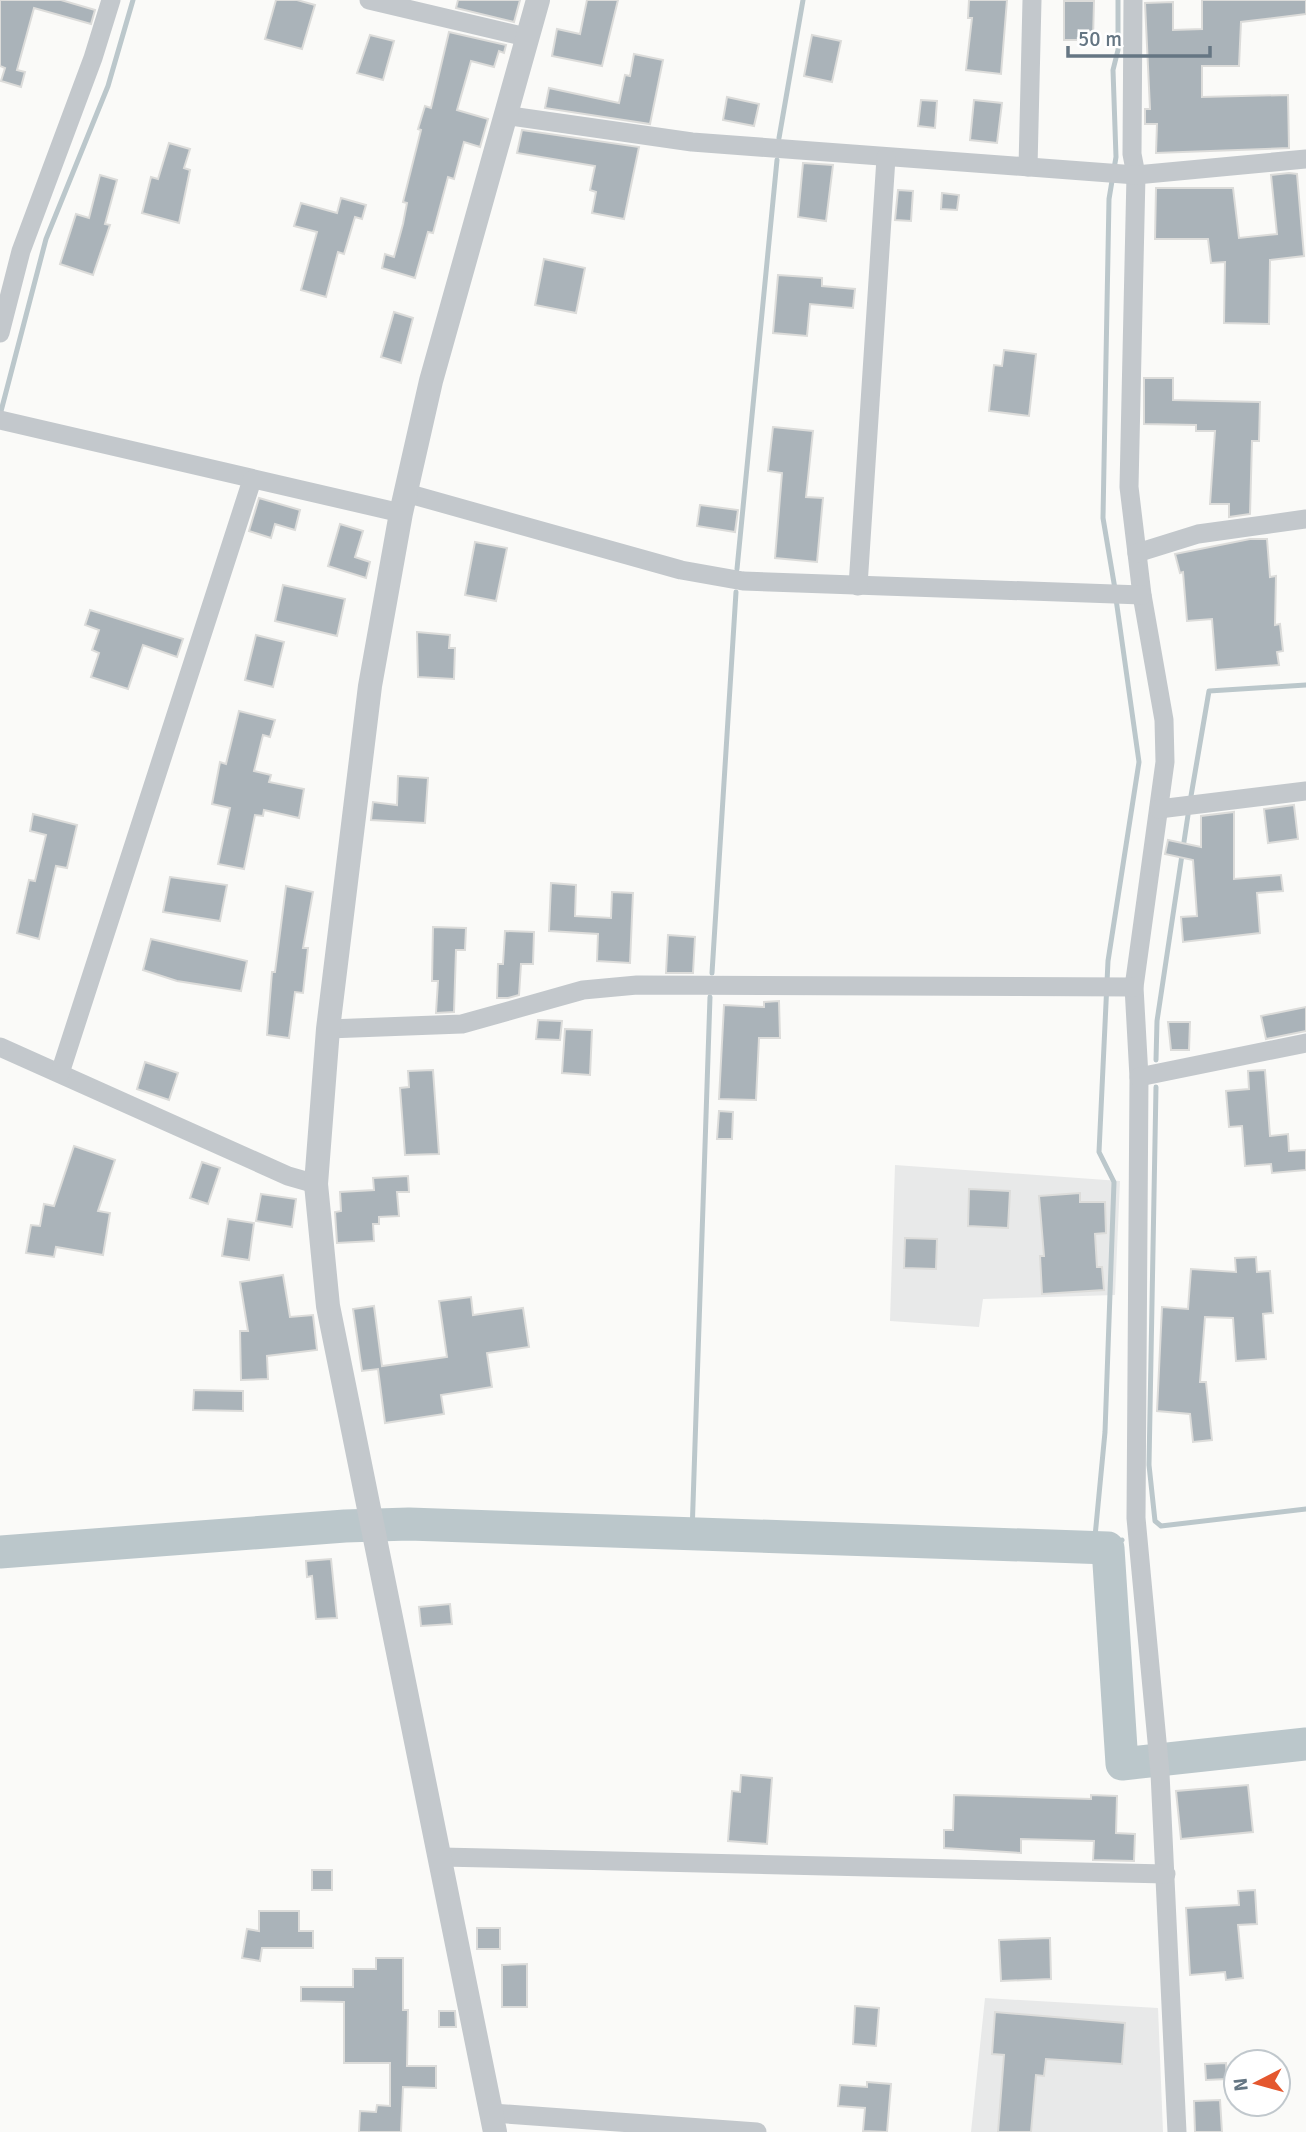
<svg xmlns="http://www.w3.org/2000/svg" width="1306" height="2132" viewBox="0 0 1306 2132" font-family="Signika,sans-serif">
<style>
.built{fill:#e8e9e9}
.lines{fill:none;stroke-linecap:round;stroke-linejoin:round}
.stream{stroke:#bbc7cb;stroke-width:5}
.river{stroke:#bbc7cb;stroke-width:33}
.building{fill:#aab3b9;stroke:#dcdcda;stroke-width:2}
.minor{stroke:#c3c8cc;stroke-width:19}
.tertiary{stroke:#c3c8cc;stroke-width:24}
</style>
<rect width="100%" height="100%" fill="#fafaf8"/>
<g class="built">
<path d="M895,1165l225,16 -5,114 -132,4 -4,28 -89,-6z"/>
<path d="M985,1998l173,10 5,124h-192z"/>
</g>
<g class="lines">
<g class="stream">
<path d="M779,138l24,-138"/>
<path d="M0,415l46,-176 62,-153 25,-86"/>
<path d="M737,569l40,-409"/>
<path d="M1115,589l-12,-71 6,-319 7,-42 -3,-87 5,-20v-50"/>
<path d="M1191,796l18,-105 97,-6"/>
<path d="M712,973l24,-381"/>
<path d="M1156,1060l1,-39 31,-206"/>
<path d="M1156,1087l-7,378 6,56 6,5 145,-17"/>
<path d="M692,1534l18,-537"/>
<path d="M1094,1547l11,-115 9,-250 -15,-30 9,-191 31,-199 -23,-163"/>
<path d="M1108,1548l14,-8"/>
</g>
<path class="river" d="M0,1552l345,-26 64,-2 699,24 14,216 184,-20"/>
</g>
<g class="building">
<path d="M0,0h61l34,10 -4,14 -57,-16 -17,62 8,2 -4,15 -20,-6 4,-13 -5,-2z"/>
<path d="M276,0h21l18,5 -13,44 -37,-10z"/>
<path d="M458,0h62l-6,22 -58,-14z"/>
<path d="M587,0h31l-16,66 -50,-10 5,-27 23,5z"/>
<path d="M969,0h38l-6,74 -35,-4 6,-52h-4z"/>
<path d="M1202,0h104v14l-65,8 -2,44h-37v31l86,-2 1,53 -133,5 1,-29h-12v-15h5l-5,-106 28,-1v28l29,-1z"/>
<path d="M1064,1h30l-1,39h-29z"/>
<path d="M449,32l57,13 -2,8 -5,-2 -5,16 -23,-6 -14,49 31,9 -8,28 -16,-5 -10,37 -6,-2 -15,56 -5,-1 -13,46 -33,-10 3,-14 9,3 9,-33 4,-21 -4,-1 18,-72 -3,-1 7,-23 6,2z"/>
<path d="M370,35l24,6 -11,39 -26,-7z"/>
<path d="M812,35l29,6 -9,41 -28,-6z"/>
<path d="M634,54l29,6 -13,64 -105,-16 4,-20 70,15 6,-28 5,1z"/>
<path d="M727,97l32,7 -5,22 -31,-6z"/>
<path d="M921,100l16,1 -2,27 -17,-2z"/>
<path d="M974,100l28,3 -5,40 -27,-3z"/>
<path d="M522,130l117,17 -15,72 -32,-6 4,-21 -6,-2 5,-24 -78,-13z"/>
<path d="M169,143l21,6 -6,19 6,2 -11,53 -37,-10 9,-36 7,2z"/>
<path d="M803,163l30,2 -7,56 -28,-4z"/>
<path d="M1289,173l8,1 7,82 -34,4 -1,64 -45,-1 1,-61 -14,1 -3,-24h-53l1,-51h77l6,50 38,-4 -6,-59z"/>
<path d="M100,175l17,5 -12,44 5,1 -17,50 -33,-11 16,-50 13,4z"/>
<path d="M898,190l15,1 -2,30 -16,-1z"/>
<path d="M942,193l17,2 -2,15 -16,-1z"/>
<path d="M341,198l25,7 -4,14 -7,-2 -11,37 -6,-2 -12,45 -25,-7 16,-58 -23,-6 7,-23 36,10z"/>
<path d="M544,259l41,9 -9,45 -41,-8z"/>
<path d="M778,275l44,3v8l33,3 -2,19 -43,-4 -3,32 -34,-3z"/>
<path d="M394,312l19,6 -12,45 -20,-6z"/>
<path d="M1004,350l32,4 -7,62 -40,-5 5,-46 8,1z"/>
<path d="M1144,378h29v22l87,2 -1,39h-7l-2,73 -21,3v-13h-19l5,-73h-19v-6l-52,-1z"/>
<path d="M773,427l40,4 -7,66 17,1 -6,64 -42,-4 7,-85 -14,-2z"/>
<path d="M259,498l41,12 -5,20 -20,-6 -4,14 -22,-7z"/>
<path d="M700,505l38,5 -3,22 -38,-6z"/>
<path d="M340,524l23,7 -8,26 15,5 -4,16 -38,-12z"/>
<path d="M1250,539h17l3,38 6,-1 -1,49 5,-1 3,27 -6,1 2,13 -63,5 -4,-51 -25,2 -4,-49 -3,1 -5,-19z"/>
<path d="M475,542l32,6 -11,53 -31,-6z"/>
<path d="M283,585l62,14 -8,37 -62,-15z"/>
<path d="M90,610l93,29 -6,18 -34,-12 -15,44 -37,-12 8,-24 -7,-3 7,-20 -14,-5z"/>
<path d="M417,632l33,3 -1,13h6l-1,31 -36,-2z"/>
<path d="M256,635l28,7 -11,45 -28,-7z"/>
<path d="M239,711l36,9 -5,17 -7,-2 -9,36 17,4 -2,7 35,7 -5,29 -35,-8 -1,6 -8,-1 -11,54 -26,-5 12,-56 -18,-4 8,-42 6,2z"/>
<path d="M398,776l30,2 -3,45 -54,-3 2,-18 24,3z"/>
<path d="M1294,805l4,34 -30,4 -4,-34z"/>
<path d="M1234,812v67l47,-4 2,16 -26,2 3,40 -77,9 -2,-25 16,-1 -4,-56 -28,-6 3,-14 33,7v-31z"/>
<path d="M33,814l44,11 -10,43 -11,-2 -17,73 -22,-6 12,-53 6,1 11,-46 -16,-4z"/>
<path d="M170,877l57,8 -7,36 -57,-9z"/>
<path d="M551,883l25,2 -1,31 36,2 1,-26 21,1 -3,70 -33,-2 1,-27 -49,-3z"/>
<path d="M286,886l27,6 -10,56h5l-5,45 -8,-1 -6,46 -22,-3 5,-63h3z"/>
<path d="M433,927l33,1 -1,22h-9l-2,62 -18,1 2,-32h-6z"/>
<path d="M505,931l29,1 -1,32h-12l-2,31 -11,3h-11l1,-34h5z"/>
<path d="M668,935l27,2 -2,36h-27z"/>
<path d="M151,939l96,22 -6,30 -64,-10 -34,-11z"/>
<path d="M779,1001l1,37h-21l-3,62 -37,-1 5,-94 40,2v-5z"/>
<path d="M1306,1007v24l-40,8 -5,-23z"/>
<path d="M538,1020l24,1 -2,19 -24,-1z"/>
<path d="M1168,1022h22l-1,28h-18z"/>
<path d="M565,1029l27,1 -2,45 -28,-2z"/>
<path d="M145,1062l33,11 -9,27 -32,-11z"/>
<path d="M433,1070l6,84 -34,1 -5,-67 9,-1 -1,-16z"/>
<path d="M1265,1070l5,66 18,-2 1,17 17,-1v20l-34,3 -1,-9 -26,2 -3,-40 -13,1 -3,-36 23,-2 -1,-18z"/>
<path d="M719,1111l14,1 -1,27h-15z"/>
<path d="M74,1146l41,14 -17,51 12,2 -7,42 -47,-8 -2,10 -28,-4 5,-28 9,1 4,-22 10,2z"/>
<path d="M202,1162l18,6 -12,36 -18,-6z"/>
<path d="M408,1176l1,16h-12l2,24 -20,1v7h-6l1,17 -37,2 -2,-31 6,-1 -1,-19 34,-2 -1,-12z"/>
<path d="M969,1189l41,2 -2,37 -40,-2z"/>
<path d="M1080,1193v9h25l1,31 -11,1 2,33h5l2,23 -62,4 -2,-38h4l-5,-60z"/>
<path d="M261,1194l35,5 -4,28 -36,-6z"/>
<path d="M228,1219l26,4 -5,37 -27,-4z"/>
<path d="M905,1238l32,1 -1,30 -32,-1z"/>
<path d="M1256,1257l1,15 13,-1 3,42 -10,1 3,45 -30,2 -3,-43 -28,-1 -5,65h6l6,58 -19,2 -3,-28 -33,-3 5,-104 26,2 3,-40 45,3 -1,-14z"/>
<path d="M283,1275l7,42 23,-2 4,35 -50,6 1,23 -27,1 -1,-49h8l-8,-49z"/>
<path d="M471,1297l2,18 50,-7 6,39 -42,6 5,34 -51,8 3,19 -59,9 -7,-54 -16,2 -9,-62 21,-3 8,60 65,-9 -8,-56z"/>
<path d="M194,1390l49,1v20l-50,-1z"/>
<path d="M331,1559l6,59 -21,1 -4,-43 -5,1 -1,-16z"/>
<path d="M450,1604l2,20 -31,2 -2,-19z"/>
<path d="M741,1775l31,3 -5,66 -39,-3 4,-50 8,1z"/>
<path d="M1248,1785l5,47 -72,7 -5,-48z"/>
<path d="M954,1795l137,4v-4l26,1 -1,37 19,1 -1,27 -41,-1 1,-19 -73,-2v14l-77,-5v-18h9z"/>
<rect x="312" y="1870" width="20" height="20"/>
<path d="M1255,1890l2,34 -19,1 5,53 -17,2 -1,-8 -35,3 -4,-67 53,-3 -1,-14z"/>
<path d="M259,1911h40v20h14v17h-51l-2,13 -18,-3 5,-29 12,2z"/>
<rect x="477" y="1928" width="23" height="21"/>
<path d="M1050,1938l1,41 -50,2 -2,-41z"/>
<path d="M376,1958h27v52h5l-1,56h29v22l-33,-1 -2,45h-42l1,-21 16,1 1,-7 13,1v-43h-46v-61l-43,-1v-14h52v-18h23z"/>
<path d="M527,1964v43h-25v-42z"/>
<path d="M855,2006l24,2 -3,38 -23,-2z"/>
<path d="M439,2011h16l1,16h-17z"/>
<path d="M995,2012l130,11 -3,41 -76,-5 -2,17 -8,-1 -5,57h-33l6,-77 -12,-1z"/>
<path d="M1226,2063l1,16 -21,1 -1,-16z"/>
<path d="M867,2082l24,2 -4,48 -24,-1 2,-23 -27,-2 2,-21 27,2z"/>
<path d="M1220,2100l2,32h-27l-1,-31z"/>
</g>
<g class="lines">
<g class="minor">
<path d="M369,0l157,37"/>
<path d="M1133,0l-1,154 4,21 -7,312 13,108 22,125 1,42 -31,225 5,90 -3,441 24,255 17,359"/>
<path d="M504,115l188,27 444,33 170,-16"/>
<path d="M1028,167l4,-167"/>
<path d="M0,333l21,-82 72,-193 18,-58"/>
<path d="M0,420l401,93"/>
<path d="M406,493l275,77 62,11 399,14"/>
<path d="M1137,553l61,-19 108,-15"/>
<path d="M858,586l28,-428"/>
<path d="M1159,809l147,-18"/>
<path d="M328,1029l134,-5 121,-34 54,-5 497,2"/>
<path d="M0,1047l288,129 28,8"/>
<path d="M60,1073l192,-593"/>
<path d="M1139,1077l167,-34"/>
<path d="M441,1857l725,17"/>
<path d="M492,2113l265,19"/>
</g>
<path class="tertiary" d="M495,2132l-167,-826 -12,-122 12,-155 42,-343 31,-173 30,-132 107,-381"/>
</g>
<g transform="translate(1257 2083) rotate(264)"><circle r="33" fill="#ffffff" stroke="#c1c8cd" stroke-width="2"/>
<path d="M0-5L12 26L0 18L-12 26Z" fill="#e4572e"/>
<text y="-10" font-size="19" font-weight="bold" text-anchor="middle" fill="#657683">N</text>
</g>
<path d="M1068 46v10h142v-10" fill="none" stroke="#657683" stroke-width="3.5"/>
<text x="1078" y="46" font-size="21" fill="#657683" stroke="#ffffff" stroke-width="5" paint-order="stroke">50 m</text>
</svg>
